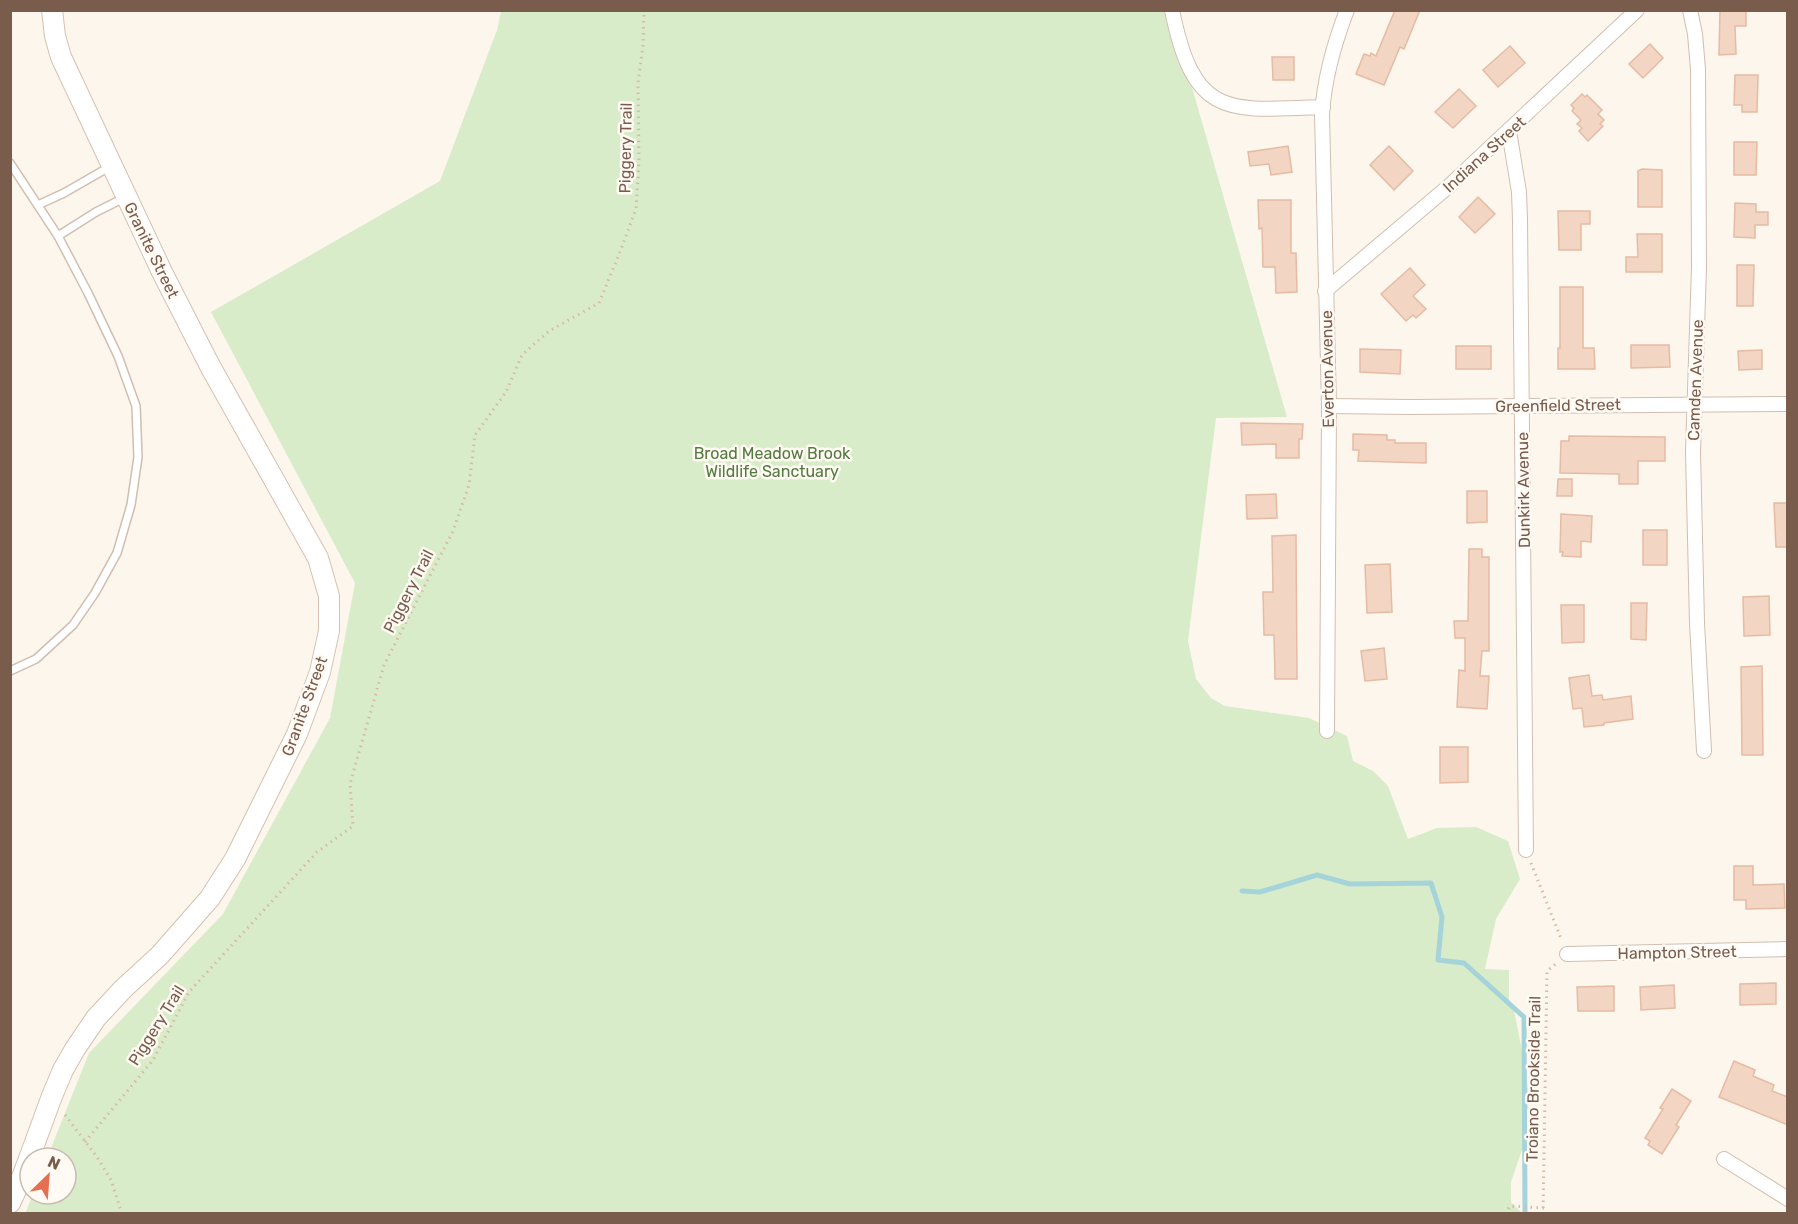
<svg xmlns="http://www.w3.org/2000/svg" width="1798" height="1224" viewBox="0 0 1798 1224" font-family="Rubik,sans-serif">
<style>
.green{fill:#d8ecc9}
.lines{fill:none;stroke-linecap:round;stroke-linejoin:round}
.stream{stroke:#a5d3da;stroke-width:5}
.building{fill:#f3d5c3;stroke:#e6bba3;stroke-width:1.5}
.lane-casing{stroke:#d1beb0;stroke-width:10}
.street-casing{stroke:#d1beb0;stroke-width:16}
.secondary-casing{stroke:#d6c0b0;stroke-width:22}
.path{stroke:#d9b8a5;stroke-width:3;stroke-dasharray:1.5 4.5;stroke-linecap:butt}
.lane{stroke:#fff;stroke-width:7}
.street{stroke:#fff;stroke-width:14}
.secondary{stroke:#fff;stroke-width:20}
.labels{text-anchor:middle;stroke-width:5;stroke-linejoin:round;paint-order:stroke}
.street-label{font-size:16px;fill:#7a5c4d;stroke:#fffaf3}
.park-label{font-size:16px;fill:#537a41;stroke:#fffaf3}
</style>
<rect width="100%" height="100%" fill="#fdf6ec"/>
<path class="green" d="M501,11h669l117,406 -71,1 -28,223 8,38 15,19 14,8 84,12 38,18 6,25 20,10 15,15 20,53 29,-11 39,-1 32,14 12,38 -24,40 -11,50 24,1v33l5,7 11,56 4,33 -6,48 -12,35v20l11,11 -1497,1 8,-20h33v-36h-19l42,-105 134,-139 107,-196 25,-135 -144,-271 229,-131 57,-151z"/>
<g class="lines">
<path class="stream" d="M1242,891l18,1 57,-17 33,9 81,-1 11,34 -4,43 26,3 60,54 1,197"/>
</g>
<g class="building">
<path d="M1395,10h25l-16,39 -4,-2 -16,38 -28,-11 8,-20 6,2 1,-3 5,3z"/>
<path d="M1720,10h26v16h-11l1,28 -17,1z"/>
<path d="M1650,44l13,14 -20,20 -14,-14z"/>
<path d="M1510,46l15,17 -27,24 -15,-17z"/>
<path d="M1272,57h22v23h-21z"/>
<path d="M1735,75h23l-1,37h-15v-7h-8z"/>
<path d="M1459,89l17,17 -23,22 -18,-16z"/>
<path d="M1582,94l3,3 2,-2 15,15 -4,4 6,6 -4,4 3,2 -15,15 -9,-10 3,-3 -5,-4 4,-4 -9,-9 2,-3 -3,-3z"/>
<path d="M1734,142h23l-1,33h-22z"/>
<path d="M1288,146l4,26 -21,3 -2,-11 -19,2 -2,-14z"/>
<path d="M1389,146l24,25 -19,19 -24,-25z"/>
<path d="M1642,169l20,1v37h-24v-36z"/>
<path d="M1478,197l17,17 -20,19 -16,-16z"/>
<path d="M1258,200h33v53h5l1,39 -21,1 -1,-26h-12l-1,-39 -3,1z"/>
<path d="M1735,203l21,1v8h12v13h-13v13l-21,-1z"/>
<path d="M1558,211h32v13h-9v26h-22z"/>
<path d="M1637,234h25v38h-36v-15h12z"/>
<path d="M1737,265h17l-1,41h-16z"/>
<path d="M1410,268l15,17 -12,11 13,13 -10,9 -3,-3 -7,6 -25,-27z"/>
<path d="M1560,287h23v61h11l1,21h-37v-21h2z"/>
<path d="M1631,345h38l1,22 -39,1z"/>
<rect x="1456" y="346" width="35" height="23"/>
<path d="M1360,349l41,1 -1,24 -40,-2z"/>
<path d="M1762,350v19l-23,1 -1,-19z"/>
<path d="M1241,423l62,1 -1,15h-3v19h-23v-14l-34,1z"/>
<path d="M1353,434l34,1v5h8v3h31v20l-68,-2 1,-11h-6z"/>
<path d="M1569,436l96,1v24h-27v23h-19v-10l-59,-1 1,-32h8z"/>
<path d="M1558,479h14v17h-15z"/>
<path d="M1467,491h20v31l-20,1z"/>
<path d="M1276,494l1,24 -30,1 -1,-24z"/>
<path d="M1774,503h14v44h-12z"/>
<path d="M1561,514l31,2 -1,26 -10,-1v16l-19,-1 1,-4h-3z"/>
<rect x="1643" y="530" width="24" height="35"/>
<path d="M1296,535l1,144h-22l-1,-44h-10l-1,-43h10l-1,-56z"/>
<path d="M1469,549h13v8h7v94h-7l-2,25h9l-2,33 -30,-2 2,-37 6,1v-33h-10l-1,-17h14z"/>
<path d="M1390,564l2,48 -25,1 -2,-48z"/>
<path d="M1769,596l1,39 -26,1 -1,-39z"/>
<path d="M1631,603h16l-1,37 -15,-1z"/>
<path d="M1561,605h23v37l-22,1z"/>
<path d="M1384,648l3,31 -22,2 -4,-30z"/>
<path d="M1762,666l1,89h-21l-1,-88z"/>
<path d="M1589,675l3,21 10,-1 1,5 28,-4 2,23 -29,4v2l-20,2 -2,-19 -9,1 -4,-31z"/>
<path d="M1440,747h28v35l-28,1z"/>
<path d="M1734,866h19v19l31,-1 1,24 -39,1v-9h-12z"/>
<path d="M1776,983v21l-36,1v-21z"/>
<path d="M1674,985l1,23 -34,2 -1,-23z"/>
<path d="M1614,986v25h-36l-1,-24z"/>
<path d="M1734,1061l21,9 -2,6 21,9 -2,6 16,6v28l-69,-28z"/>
<path d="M1672,1089l19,12 -15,24 3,2 -17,27 -14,-9 2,-4 -5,-3 18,-29 -3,-1z"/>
</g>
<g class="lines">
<g class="lane-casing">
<g id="lane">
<path d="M10,163l48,73 30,57 30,63 18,50 2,51 -7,48 -14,48 -22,40 -22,32 -37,34 -26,12"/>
<path d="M38,205l26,-12 47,-27"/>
<path d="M58,236l38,-24 30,-15"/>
</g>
</g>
<g class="street-casing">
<g id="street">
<path d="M1172,10c22,108 54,101 151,97"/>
<path d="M1690,10l5,24 3,35 1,198 -6,185 4,171 7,128"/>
<path d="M1509,131l10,61 1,28 6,630"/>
<path d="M1325,291l124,-105 188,-176"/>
<path d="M1329,406l82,1 377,-3"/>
<path d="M1327,731l2,-325 -7,-291c2,-36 12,-71 25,-105"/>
<path d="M1567,954l221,-5"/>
<path d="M1724,1159l64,40"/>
</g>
</g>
<g class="secondary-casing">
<path id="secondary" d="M10,1203l13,-28 29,-79 11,-26 12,-21 21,-31 27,-29 37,-34 50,-57 25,-39 62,-125 23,-62 9,-41v-35l-11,-38 -108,-192 -48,-94 -101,-215 -6,-21 -3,-26"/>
</g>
<g class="path">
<path d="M1531,863l31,78"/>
<path d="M65,1115l32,42 14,23 11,34"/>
<path d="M85,1142l68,-82 36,-68 128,-140 36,-26 -3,-42 34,-119 69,-134 16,-46 6,-50 31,-43 16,-37 27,-24 50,-28 21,-51 16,-43 3,-47 -1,-79 5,-37 1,-36"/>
<path d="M1505,1214l5,-8 34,2"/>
<path d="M1543,1214l4,-243 10,-8"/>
</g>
<use href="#lane" class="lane"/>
<use href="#street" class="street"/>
<use href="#secondary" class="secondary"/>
</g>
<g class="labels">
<g class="street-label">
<text transform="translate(625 148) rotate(-89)" y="6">Piggery Trail</text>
<text transform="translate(1484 154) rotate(-42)" y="6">Indiana Street</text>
<text transform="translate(152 250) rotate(64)" y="6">Granite Street</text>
<text transform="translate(1327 369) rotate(-91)" y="6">Everton Avenue</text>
<text transform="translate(1695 380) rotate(-88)" y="6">Camden Avenue</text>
<text transform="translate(1558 405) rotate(-1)" y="6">Greenfield Street</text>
<text transform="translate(1523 490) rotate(-91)" y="6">Dunkirk Avenue</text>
<text transform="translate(408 591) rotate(-63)" y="6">Piggery Trail</text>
<text transform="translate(304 706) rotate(-70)" y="6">Granite Street</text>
<text transform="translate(1677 952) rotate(-1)" y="6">Hampton Street</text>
<text transform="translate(156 1025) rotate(-58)" y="6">Piggery Trail</text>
<text transform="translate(1533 1079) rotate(-89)" y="6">Troiano Brookside Trail</text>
</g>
<g class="park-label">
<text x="772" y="459">Broad Meadow Brook<tspan x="772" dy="18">Wildlife Sanctuary</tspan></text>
</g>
</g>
<rect width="1798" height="1224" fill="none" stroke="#7a5c4d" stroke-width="24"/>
<g transform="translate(48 1176) rotate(25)"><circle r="28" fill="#fffaf3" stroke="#cabbb1" stroke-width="1.5"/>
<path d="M0-4.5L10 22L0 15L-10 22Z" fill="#e76f51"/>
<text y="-9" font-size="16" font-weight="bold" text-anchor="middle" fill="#7a5c4d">N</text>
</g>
</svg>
